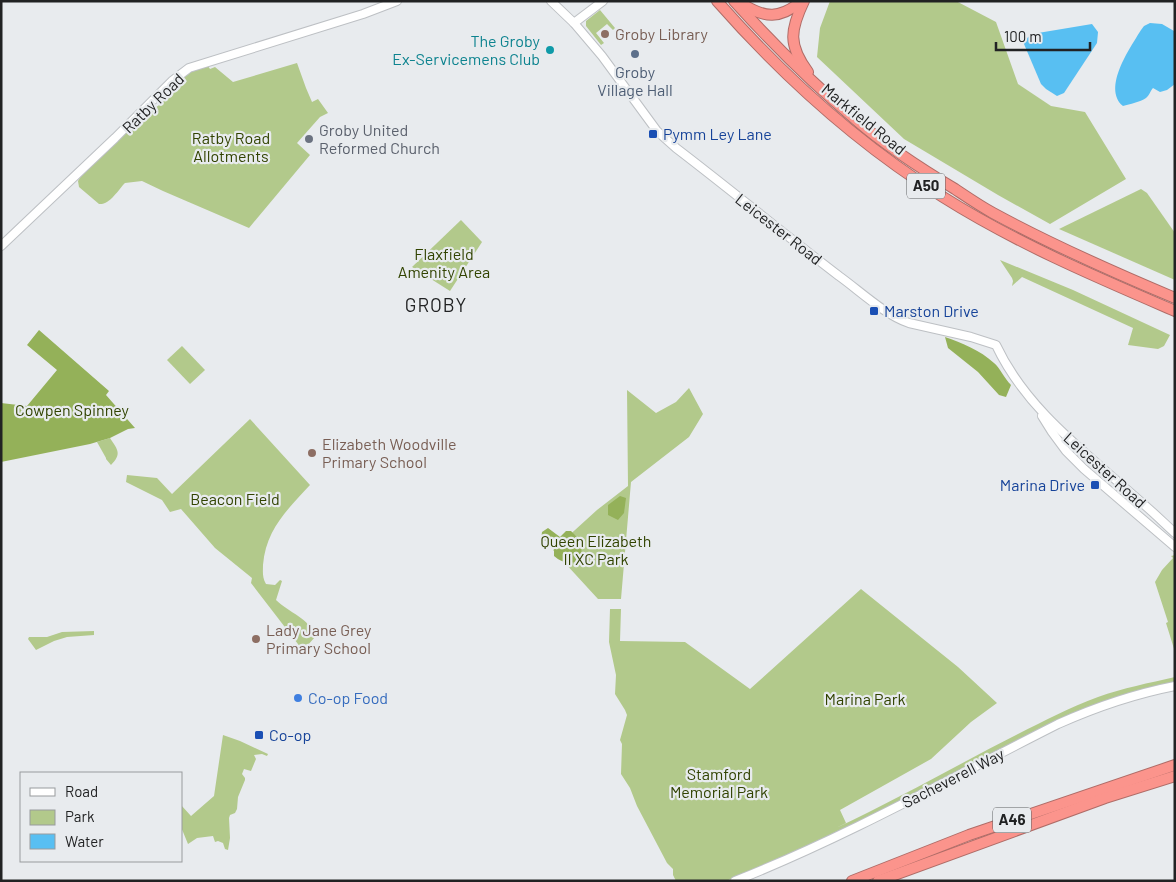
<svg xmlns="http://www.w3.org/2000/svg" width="1176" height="882" viewBox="0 0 1176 882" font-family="Barlow,sans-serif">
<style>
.green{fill:#b2c98b}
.forest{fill:#94b159}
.water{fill:#58bff2}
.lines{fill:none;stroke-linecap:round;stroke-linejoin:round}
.secondary-casing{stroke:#bdc0c4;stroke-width:10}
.highway-casing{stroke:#af6c67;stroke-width:12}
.secondary{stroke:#fff;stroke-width:8}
.highway{stroke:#fb948c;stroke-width:10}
.education-dot{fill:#8d6e63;stroke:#e8ebee;stroke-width:2}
.culture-dot{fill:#0f9aa8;stroke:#e8ebee;stroke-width:2}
.service-dot{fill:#5c6f8a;stroke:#e8ebee;stroke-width:2}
.transit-dot{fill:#1a4fb4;stroke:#e8ebee;stroke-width:2}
.worship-dot{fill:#6b7280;stroke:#e8ebee;stroke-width:2}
.shop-dot{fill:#3f7fe0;stroke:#e8ebee;stroke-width:2}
.labels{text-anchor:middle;stroke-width:4.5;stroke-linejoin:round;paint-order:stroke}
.shield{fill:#e8ebee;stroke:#5d5e60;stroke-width:1}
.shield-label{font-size:15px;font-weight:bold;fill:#212223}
.education-label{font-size:16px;fill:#785e54;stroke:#e8ebee;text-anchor:start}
.culture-label{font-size:16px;fill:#0d838f;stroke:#e8ebee;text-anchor:end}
.service-label{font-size:16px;fill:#4e5e75;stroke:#e8ebee}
.street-label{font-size:16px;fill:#212223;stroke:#e8ebee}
.worship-label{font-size:16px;fill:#5b616d;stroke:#e8ebee;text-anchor:start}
.transit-label{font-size:16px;fill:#164399;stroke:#e8ebee;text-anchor:start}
.park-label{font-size:16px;fill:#314300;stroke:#e8ebee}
.shop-label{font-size:16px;fill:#366cbe;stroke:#e8ebee;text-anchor:start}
.quarter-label{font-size:19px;letter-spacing:1px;fill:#212223;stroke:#e8ebee}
</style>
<rect width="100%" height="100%" fill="#e8ebee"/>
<g class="green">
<path d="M830,1h126l40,21 22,62 33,22 34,6 41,67 -76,45 -52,-29 -94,-56 -87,-82 3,-29z"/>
<path d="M600,10l15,18 -2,2 -6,-6 -11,9 8,10 -3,2 -15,-19v-5z"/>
<path d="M297,63l9,25 6,14 6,-3 10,14 -8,4 -23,26 13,12 -61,73 -86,-37 -21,-10 -17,2c-7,7 -15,22 -26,21l-20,-17 -1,-6 3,-5 60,-58 21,-15 16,-20 13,-11 17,-6 2,3 5,-2 18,15z"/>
<path d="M1141,189l6,4 28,40v47l-116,-51z"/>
<path d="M461,220l21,22 -32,49 -38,-24z"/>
<path d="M1000,260l73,30 97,45 -6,11 -6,3 -30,-4 5,-17 -111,-51 -10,9 1,-5 -1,-3z"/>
<path d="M182,346l23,24 -15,14 -23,-24z"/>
<path d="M689,388l14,26 -14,23 -58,45 -10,117h-23l-45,-49 44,-40 31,-24 -1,-96 29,23 20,-11z"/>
<path d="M250,419l60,66c-22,24 -44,44 -47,80 0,7 -1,12 3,19l9,1 5,-5 2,1 -6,19c13,13 34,18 39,37l-8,9 -6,2 -50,-65 1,-5 -37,-30 -34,-39 -11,3 -8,-12 -36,-18 1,-7 30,3 15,16z"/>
<path d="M110,438c8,12 12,16 1,27l-5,-6v-1l-9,-16z"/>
<path d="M1175,555v97l-9,-29 2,-1 -13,-40 7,-12 11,-12 -2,-2z"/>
<path d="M861,589l97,78 39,36 -26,19 -40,37 -91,51 6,13 -10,5c62,-29 121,-63 182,-94 26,-13 52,-27 80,-37 25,-9 51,-14 77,-20v5c-39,7 -77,20 -113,36l-197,101 -100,46 -39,16h-50l-3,-6v-6l-6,-6 -30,-57 -7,-18 -9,-14 1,-30 -2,-4 7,-25 -2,-5 -10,-16 1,-19 -7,-33 1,-33h11l-1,32 65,1 65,47z"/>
<path d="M94,631v4l-27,2 -13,4 -18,9 -8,-11 1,-2h18l15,-5z"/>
<path d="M223,735l17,6 28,13 -1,2 -5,-2 -8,1 2,4 -5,12 -7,-2 -2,5 3,4v2l-7,17 -1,12 -2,4 -5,2 -1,3 1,20 -2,12 -3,-1 -2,-6 -5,-2 -3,1 -2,-6 -16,2 -9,6 -7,-17v-22l10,11 23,-20z"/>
</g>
<g class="forest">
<path d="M39,330l70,61 -3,4 29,33 -7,1 -18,9 -20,6 -89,18v-59l26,3 30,-36 -30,-25z"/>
<path d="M945,337c17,6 35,13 49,26 6,5 10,15 17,22l-5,12 -7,-2 -21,-23 -30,-24z"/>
<path d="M620,496l6,2 -2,15 -6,7 -10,-5v-10z"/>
<path d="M548,528l12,9 6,-6h5c11,11 13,15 8,30 -10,3 -17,2 -25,-5v-8l-5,-7h-8l1,-9z"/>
</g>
<g class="water">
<path d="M1150,23l12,1 12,7 1,-1v54l-8,6 -7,2 -7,-4c-3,3 -3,7 -7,10 -6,4 -16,6 -23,8 -21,-18 7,-58 18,-76l3,-4z"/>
<path d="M1092,24l6,8 -1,11 -33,50 -7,3 -11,-7 -5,-5 -17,-40 2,-5 6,-5z"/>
</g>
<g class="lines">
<g class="secondary-casing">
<g id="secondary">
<path d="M551,1l23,22 28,33 55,75 19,17c55,42 108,86 163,128 21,15 46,39 70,47l62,14 25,8c31,66 92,109 145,157 12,10 23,21 34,31"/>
<path d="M574,23l29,-22"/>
<path d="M1,246l114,-108 57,-57 17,-13 174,-54 34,-13"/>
<path d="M1042,416l10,16 14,19 18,18 91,78"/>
<path d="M735,881c111,-44 216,-103 323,-157 38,-17 76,-30 117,-38"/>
</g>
</g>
<g class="highway-casing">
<g id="highway">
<path d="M717,1c66,75 141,143 226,196 73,46 153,80 232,114"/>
<path d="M734,1c38,42 78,82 122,119 30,26 64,48 99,69 12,8 25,17 38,24 59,32 120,59 182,85"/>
<path d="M804,1c-14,29 -16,44 4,71"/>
<path d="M741,3c24,16 39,16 61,-2"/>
<path d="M852,881l117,-46 206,-70"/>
<path d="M878,881l227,-83 70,-22"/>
</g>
</g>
<use href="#secondary" class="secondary"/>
<use href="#highway" class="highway"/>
</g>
<g class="education-dot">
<circle cx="605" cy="34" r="5"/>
<circle cx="312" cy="453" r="5"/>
<circle cx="256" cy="639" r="5"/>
</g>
<circle class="culture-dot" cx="550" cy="50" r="5"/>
<circle class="service-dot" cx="635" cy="54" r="5"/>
<g class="transit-dot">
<rect x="648" y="129" width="10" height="10" rx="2.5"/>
<rect x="869" y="306" width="10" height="10" rx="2.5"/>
<rect x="1090" y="480" width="10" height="10" rx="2.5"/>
<rect x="254" y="730" width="10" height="10" rx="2.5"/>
</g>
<circle class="worship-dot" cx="309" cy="139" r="5"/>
<circle class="shop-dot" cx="298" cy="698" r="5"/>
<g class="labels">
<g class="shield">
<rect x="907" y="173.5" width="38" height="25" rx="4"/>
<rect x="993" y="807.5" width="38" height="25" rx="4"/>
</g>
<g class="shield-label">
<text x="926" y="191">A50</text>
<text x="1012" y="825">A46</text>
</g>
<g class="education-label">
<text x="615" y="40">Groby Library</text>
<text x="322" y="450">Elizabeth Woodville<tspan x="322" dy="18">Primary School</tspan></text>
<text x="266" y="636">Lady Jane Grey<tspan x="266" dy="18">Primary School</tspan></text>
</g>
<g class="culture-label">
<text x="540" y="47">The Groby<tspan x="540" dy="18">Ex-Servicemens Club</tspan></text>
</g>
<g class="service-label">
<text x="635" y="78">Groby<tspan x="635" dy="18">Village Hall</tspan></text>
</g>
<g class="street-label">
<text transform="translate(153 103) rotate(-44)" y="6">Ratby Road</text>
<text transform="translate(864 119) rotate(39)" y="6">Markfield Road</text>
<text transform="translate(779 229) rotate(38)" y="6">Leicester Road</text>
<text transform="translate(1105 470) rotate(42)" y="6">Leicester Road</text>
<text transform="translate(953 778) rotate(-27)" y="6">Sacheverell Way</text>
</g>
<g class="worship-label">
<text x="319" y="136">Groby United<tspan x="319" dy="18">Reformed Church</tspan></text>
</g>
<g class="transit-label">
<text x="663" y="140">Pymm Ley Lane</text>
<text x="884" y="317">Marston Drive</text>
<text x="1085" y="491" text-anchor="end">Marina Drive</text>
<text x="269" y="741">Co-op</text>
</g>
<g class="park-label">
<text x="231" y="144">Ratby Road<tspan x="231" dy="18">Allotments</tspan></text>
<text x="444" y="260">Flaxfield<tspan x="444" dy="18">Amenity Area</tspan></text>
<text x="72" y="416">Cowpen Spinney</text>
<text x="235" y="505">Beacon Field</text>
<text x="596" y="547">Queen Elizabeth<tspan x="596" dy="18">II XC Park</tspan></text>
<text x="865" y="705">Marina Park</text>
<text x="719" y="780">Stamford<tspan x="719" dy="18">Memorial Park</tspan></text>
</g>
<g class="shop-label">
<text x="308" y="704">Co-op Food</text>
</g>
<g class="quarter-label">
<text x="436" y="312">GROBY</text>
</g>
</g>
<rect width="1176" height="882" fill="none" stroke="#212223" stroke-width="5"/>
<rect x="20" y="772" width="162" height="90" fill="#e8ebee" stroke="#989b9d"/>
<rect x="30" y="788" width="25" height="8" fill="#ffffff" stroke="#989b9d"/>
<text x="65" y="797" font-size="15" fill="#212223">Road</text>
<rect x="30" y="810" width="25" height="15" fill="#b2c98b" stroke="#989b9d"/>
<text x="65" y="822" font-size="15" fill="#212223">Park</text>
<rect x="30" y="834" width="25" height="15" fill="#58bff2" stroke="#989b9d"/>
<text x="65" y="847" font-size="15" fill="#212223">Water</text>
<path d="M996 42v8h94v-8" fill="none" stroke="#212223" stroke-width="2.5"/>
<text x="1004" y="42" font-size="15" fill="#212223" stroke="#e8ebee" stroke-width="4" paint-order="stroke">100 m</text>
</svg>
